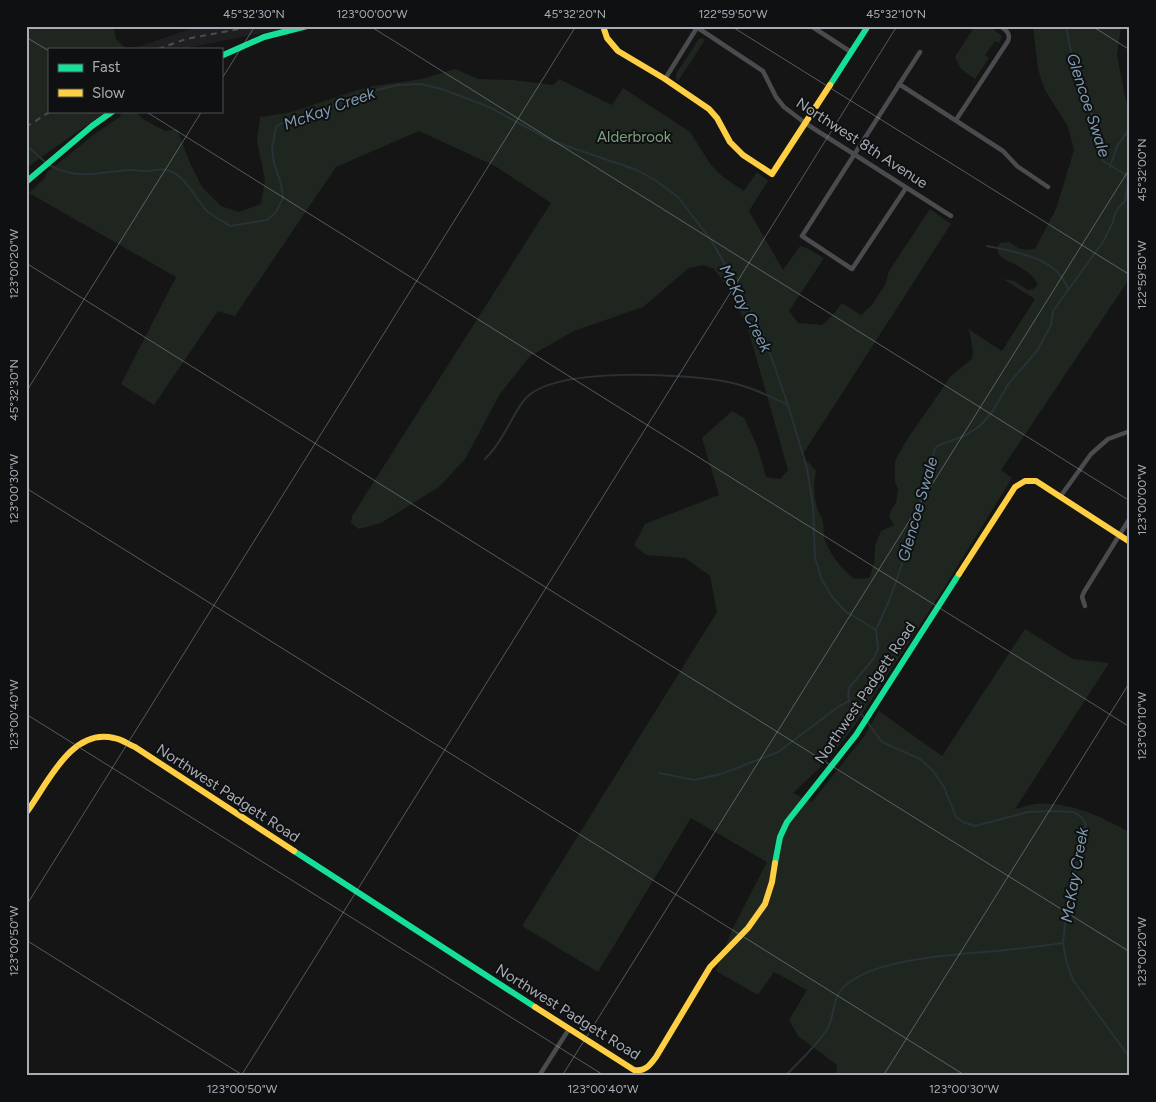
<svg xmlns="http://www.w3.org/2000/svg" width="1156" height="1102" viewBox="0 0 1156 1102" font-family="Figtree,sans-serif">
<style>
.built{fill:#1f1f21}
.green{fill:#1f261f}
.lines{fill:none;stroke-linecap:round;stroke-linejoin:round}
.stream{stroke:#293137;stroke-width:2}
.street{stroke:#4a4b4e;stroke-width:4.5}
.fast{stroke:#16e098;stroke-width:6}
.slow{stroke:#ffcf43;stroke-width:6}
.rail{stroke:#4a4c4e;stroke-width:2;stroke-dasharray:6 5;stroke-linecap:butt}
.ticks{fill:none;stroke:#a7acb6;stroke-width:1;stroke-opacity:0.45}
.labels{text-anchor:middle;stroke-width:4;stroke-linejoin:round;paint-order:stroke}
.park-label{font-size:15px;fill:#7ea17f;stroke:#0f1011}
.street-label{font-size:15px;fill:#a7acb6;stroke:#0f1011}
.water-label{font-size:16px;font-style:italic;fill:#7e9bb1;stroke:#0f1011}
.neatline{fill:none;stroke:#a7acb6;stroke-width:2}
.ticks-label{font-size:12px;text-anchor:middle;fill:#a7acb6}
</style>
<rect width="100%" height="100%" fill="#151515"/>
<path class="built" d="M208,26h90l-116,23h-50l55,-19z"/>
<g class="green">
<path d="M26,26h87l3,13 10,10h-77v62h58l-81,57z"/>
<path d="M975,26h14l13,10 -3,7 -4,-2 -10,14 4,3 -14,21 -14,-10 -6,-12z"/>
<path d="M1033,26h88l-4,29 9,47 4,2v174l-129,192 11,8 -71,115 -86,132 -28,36 -34,32 19,9 53,-67 14,-24 63,45 83,-127 48,30 36,4 -94,146c6,-1 13,-4 19,-5 35,-3 67,12 96,29v243h-294l1,-11 -39,-29 -9,-16 18,-30 -33,-18 -16,23 -42,-24 16,-41 35,-68 -76,-44 -93,154 -76,-46 195,-314 -7,-36 -25,-18 -39,-3 -12,-10 11,-21 74,-29 -17,-57 30,-27 12,7 14,30 8,29 14,2 8,-9 -41,-145 -19,-37 -14,-19 -10,-4 -15,3 -46,39 -69,24 -44,25 -30,38 -35,65 -26,28 -58,36 -22,6 -8,-6 1,-7 199,-313 -56,-37 -76,-35 -83,36 -101,149 -17,-5 -64,94 -33,-21 55,-107 -147,-84 16,-15 1,-5 51,-41 23,-15 2,-6h13l8,8 22,12 12,-2 13,34 12,24 19,19 18,6 22,-8 4,-24 -8,-39 3,-24 32,-5 75,-25 55,-8 33,-10 24,10 34,1 40,5 6,-6 53,26 11,-17 67,44 21,33 11,11 22,15 13,-19 11,9 -19,30 34,59 17,-24 9,3 15,9 -35,53 9,12 24,2 10,-9 10,-13 19,12 10,-9 14,-21 4,-14 41,-62 21,15 -150,233 7,5 8,9c-3,13 -2,27 2,40 2,3 4,7 5,11 1,5 0,10 1,15 5,17 17,31 30,42l15,-1 5,-14 1,-18 6,-15 13,-6 -5,-8 3,-9 4,-5 2,-14 -3,-7v-21l11,-20 45,-65 21,-17 1,-7 -3,-18 -2,-5 34,22 33,-52 -32,-20 11,2 14,9 5,-1 5,-4c-6,-17 -35,-23 -40,-32 -1,-2 -1,-5 0,-7l2,-3 9,-1c9,7 15,9 26,7l21,-40 18,-59 -6,-23 -23,-37 -7,-21z"/>
<path d="M702,38l3,2 -27,41 -2,-3v-4l23,-35z"/>
</g>
<g class="lines">
<g class="stream">
<path d="M26,145l19,17"/>
<path d="M49,165c33,17 49,6 83,5 4,0 8,1 12,1 8,1 14,-3 23,-1 19,5 27,28 40,41 7,6 16,10 23,15l37,-6 9,-8 7,-14 -2,-14 -7,-21 -2,-14 4,-22 6,-4h14l59,-28 43,-10 22,-1 22,5 47,18 63,34 85,29 18,10 23,17 33,43 41,72 14,30 22,63 19,63 6,38 2,52 7,22 11,18 12,13 31,19 2,18 -4,10 -25,30 -1,9 3,7 11,11 20,27 38,17 13,12 11,16 12,30 7,5 12,4 53,-14 27,-1 18,1 8,5 5,7 -7,26 -1,13 -9,23 -6,57 3,17 7,20 57,78"/>
<path d="M1110,167l7,-21 13,-18"/>
<path d="M987,246c28,6 70,11 81,43"/>
<path d="M485,459c7,-7 13,-15 18,-24 8,-12 14,-28 24,-38 32,-31 159,-23 201,-15 21,4 41,14 60,23"/>
<path d="M876,630l13,-29 22,-62 2,-22 11,-24 6,-18 4,-24 3,-5 29,-11 14,-9 12,-14 17,-29 28,-32 14,-26 2,-14 50,-69 10,-20 2,-8 4,-7 6,-6 3,-19 -2,-7 -23,-14 -8,-24 -5,-32 -15,-32 -9,-47"/>
<path d="M659,773l35,7 27,-6 57,-22 60,-45 11,-6"/>
<path d="M786,1075c12,-12 36,-35 43,-49 5,-12 4,-26 12,-36 27,-32 114,-35 154,-39 23,-2 45,-5 68,-8"/>
</g>
<g class="street">
<path d="M811,26l40,26"/>
<path d="M698,28l65,43 13,26 8,10 21,16 146,93"/>
<path d="M665,79l33,-53"/>
<path d="M899,84l104,67 14,15 31,21"/>
<path d="M956,120l52,-79c3,-7 -2,-11 -8,-15"/>
<path d="M906,188l-54,81 -50,-33 118,-184"/>
<path d="M1060,497l31,-43 17,-15 22,-8"/>
<path d="M1085,606l-3,-9 2,-5 46,-74"/>
<path d="M539,1076l30,-47"/>
</g>
<g class="fast">
<path d="M221,56l43,-19 43,-11"/>
<path d="M830,85l38,-59"/>
<path d="M26,182l66,-56 21,-15"/>
<path d="M294,851l241,156"/>
<path d="M775,863l5,-26 7,-15 69,-87 103,-161"/>
</g>
<g class="slow">
<path d="M603,26l4,12 11,13 47,28 44,30 8,9 13,24 13,13 29,19 58,-89"/>
<path d="M959,574l56,-87 10,-6h11l94,61"/>
<path d="M26,813c21,-28 45,-86 88,-75 7,1 14,6 21,9l159,104"/>
<path d="M535,1007l99,63c11,2 16,-5 22,-13l54,-90 38,-39 17,-24 7,-22 3,-19"/>
</g>
<g class="rail">
<path d="M158,49l28,-10 69,-13"/>
<path d="M26,127l25,-16"/>
</g>
</g>
<path class="ticks" d="M370,26l760,475M731,26l399,249M1092,26l38,24M26,37l23,14M221,80l34,-54M145,111l985,616M26,263l1104,689M26,392l176,-281M26,488l940,588M26,714l579,362M26,906l550,-880M26,940l218,136M241,1076l656,-1050M562,1076l568,-908M883,1076l247,-394"/>
<g class="labels">
<g class="park-label">
<text x="634" y="142">Alderbrook</text>
</g>
<g class="street-label">
<text transform="translate(862 143) rotate(33)" y="5">Northwest 8th Avenue</text>
<text transform="translate(865 693) rotate(-56)" y="5">Northwest Padgett Road</text>
<text transform="translate(228 793) rotate(33)" y="5">Northwest Padgett Road</text>
<text transform="translate(568 1012) rotate(32)" y="5">Northwest Padgett Road</text>
</g>
<g class="water-label">
<text transform="translate(1089 105) rotate(72)" y="6">Glencoe Swale</text>
<text transform="translate(329 108) rotate(-20)" y="6">McKay Creek</text>
<text transform="translate(746 308) rotate(63)" y="6">McKay Creek</text>
<text transform="translate(917 509) rotate(-74)" y="6">Glencoe Swale</text>
<text transform="translate(1074 875) rotate(-80)" y="6">McKay Creek</text>
</g>
</g>
<rect width="1156" height="1102" fill="none" stroke="#0f1011" stroke-width="55"/>
<rect x="48" y="48" width="175" height="65" fill="#0f1011" stroke="#4c4e53"/>
<rect x="58" y="64" width="25" height="8" fill="#16e098" stroke="#4c4e53"/>
<text x="92" y="72" font-size="15" fill="#a7acb6">Fast</text>
<rect x="58" y="89" width="25" height="8" fill="#ffcf43" stroke="#4c4e53"/>
<text x="92" y="98" font-size="15" fill="#a7acb6">Slow</text>
<rect x="28" y="28" width="1100" height="1046" class="neatline"/>
<g class="ticks-label">
<text x="254" y="18">45°32'30"N</text>
<text x="372" y="18">123°00'00"W</text>
<text x="575" y="18">45°32'20"N</text>
<text x="733" y="18">122°59'50"W</text>
<text x="896" y="18">45°32'10"N</text>
<text transform="translate(1142 170) rotate(-90)" y="4">45°32'00"N</text>
<text transform="translate(14 264) rotate(-90)" y="4">123°00'20"W</text>
<text transform="translate(1142 275) rotate(-90)" y="4">122°59'50"W</text>
<text transform="translate(14 390) rotate(-90)" y="4">45°32'30"N</text>
<text transform="translate(14 489) rotate(-90)" y="4">123°00'30"W</text>
<text transform="translate(1142 500) rotate(-90)" y="4">123°00'00"W</text>
<text transform="translate(14 715) rotate(-90)" y="4">123°00'40"W</text>
<text transform="translate(1142 726) rotate(-90)" y="4">123°00'10"W</text>
<text transform="translate(14 941) rotate(-90)" y="4">123°00'50"W</text>
<text transform="translate(1142 952) rotate(-90)" y="4">123°00'20"W</text>
<text x="242" y="1093">123°00'50"W</text>
<text x="603" y="1093">123°00'40"W</text>
<text x="964" y="1093">123°00'30"W</text>
</g>
</svg>
